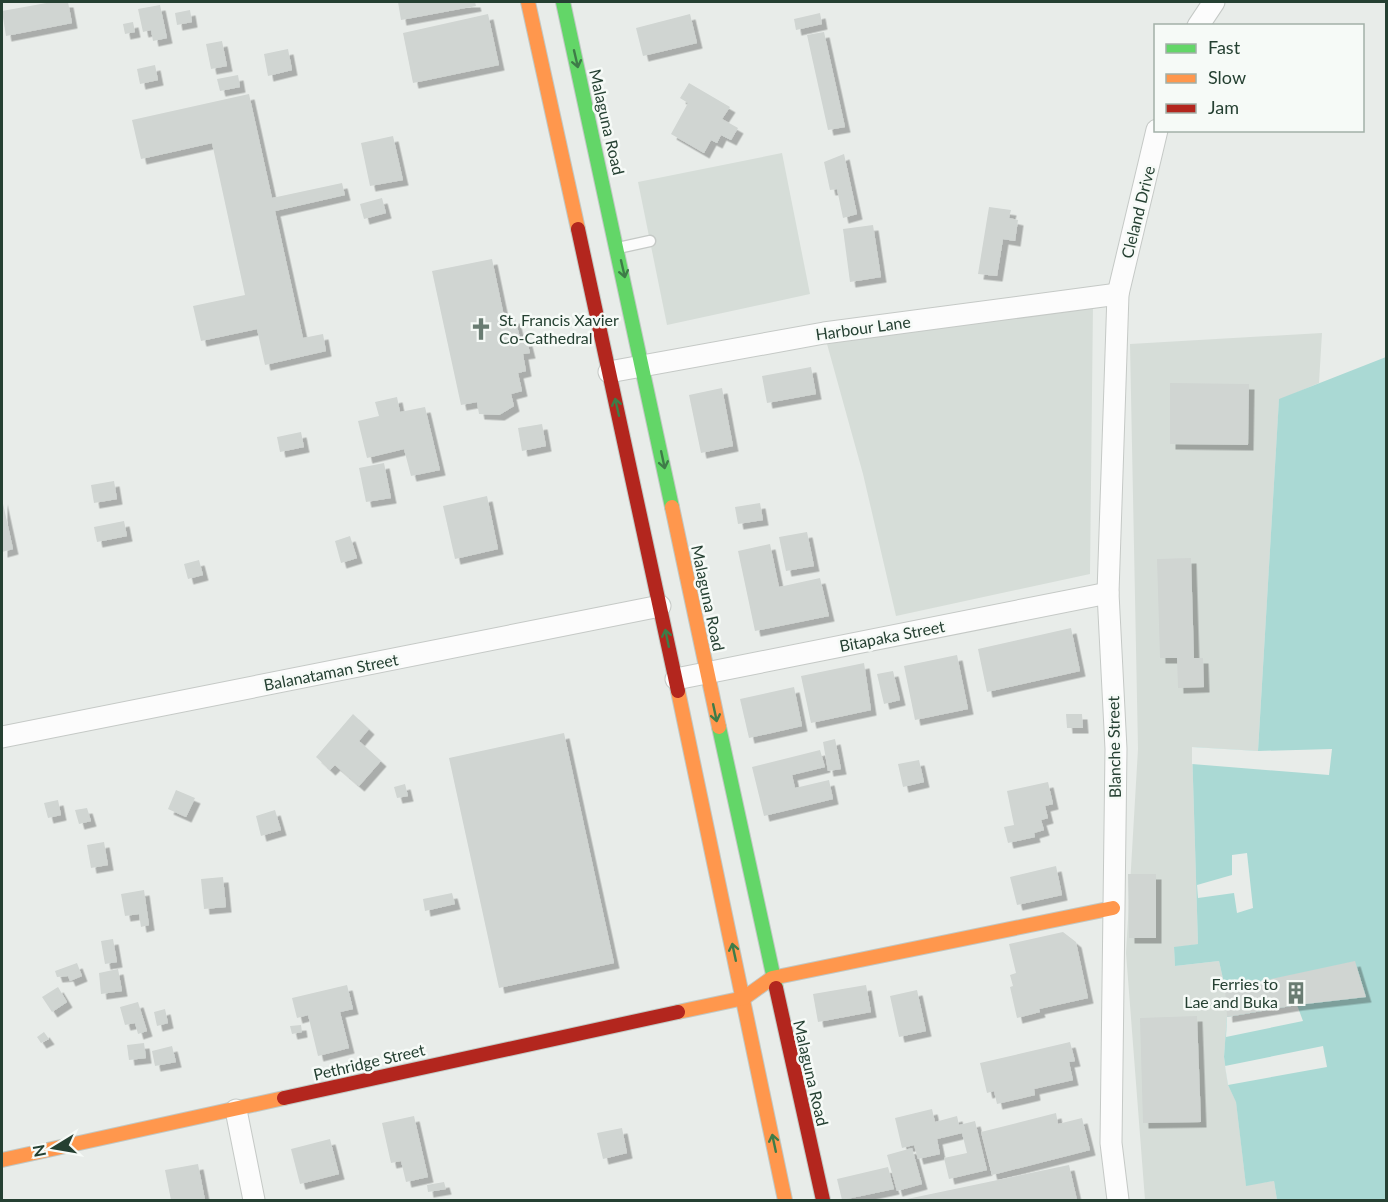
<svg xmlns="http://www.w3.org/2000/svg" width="1388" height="1202" viewBox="0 0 1388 1202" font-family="Lato,sans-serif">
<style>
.built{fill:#d6ddd8}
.water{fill:#aad9d4}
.pier{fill:#e8ece9}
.building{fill:#d0d5d2;filter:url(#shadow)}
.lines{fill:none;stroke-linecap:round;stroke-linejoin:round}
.lane-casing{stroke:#c5c9c6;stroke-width:13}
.street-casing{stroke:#c5c9c6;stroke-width:23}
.fast-casing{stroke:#c1c8c4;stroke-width:16}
.slow-casing{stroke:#c1c8c4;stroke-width:16}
.jam-casing{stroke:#c1c8c4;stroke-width:16}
.lane{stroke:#fcfcfc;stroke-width:10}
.street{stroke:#fcfcfc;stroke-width:21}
.fast{stroke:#63d668;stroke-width:14}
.slow{stroke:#ff974d;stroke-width:14}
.jam{stroke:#b3261e;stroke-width:14}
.oneway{stroke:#3e7c48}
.labels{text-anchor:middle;stroke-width:5;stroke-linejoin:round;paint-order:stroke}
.street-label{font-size:16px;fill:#254032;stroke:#f6faf7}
.poi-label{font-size:16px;fill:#254032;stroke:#f6faf7;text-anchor:start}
</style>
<defs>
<filter id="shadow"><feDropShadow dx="5.5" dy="5.5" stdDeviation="0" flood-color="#0004"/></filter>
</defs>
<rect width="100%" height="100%" fill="#e8ece9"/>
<g class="built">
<path d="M782,153l28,141 -143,31 -29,-143z"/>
<path d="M1093,304l-3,270 -194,42 -33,-142 -36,-130z"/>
<path d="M1322,333l-3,50 -40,17 -21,351 -66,-4 6,197 -24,4 1,18 44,-5 9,40 -4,56 4,28 8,16 10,84 28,-4 3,19h-132l-19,-247 12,-204 -8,-405z"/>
</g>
<path class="water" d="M1386,357v843h-109l-3,-19 -28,5 -10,-84 -8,-17 -4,-28 4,-56 -9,-40 -44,5 -1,-19 24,-3 -6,-197 66,4 21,-352z"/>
<g class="pier">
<path d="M1192,747l66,4 74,-2 -3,26 -137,-11z"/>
<path d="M1247,853l6,55 -16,5 -3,-20 -36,5 -1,-13 35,-10v-20z"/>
<path d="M1297,1005l6,16 -77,16 1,-20z"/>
<path d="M1323,1046l4,21 -99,18 -3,-19z"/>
</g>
<g class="building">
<path d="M52,2h16l4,21 -66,13 -4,-25z"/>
<path d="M398,2h77l1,4 -75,14z"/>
<path d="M160,5l7,33 -14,3 -2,-11 -8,2 -5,-23z"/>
<path d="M190,10l2,12 -15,3 -2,-12z"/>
<path d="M820,13l2,11 -26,6 -2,-11z"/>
<path d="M488,14l11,51 -86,18 -10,-50z"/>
<path d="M690,14l7,29 -54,13 -7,-28z"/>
<path d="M133,22l2,10 -10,2 -2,-10z"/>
<path d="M824,32l21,95 -17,3 -21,-95z"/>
<path d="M222,41l5,25 -16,3 -5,-25z"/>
<path d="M288,49l4,21 -24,6 -4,-22z"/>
<path d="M155,65l3,15 -18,4 -3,-15z"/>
<path d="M238,75l2,12 -20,4 -3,-12z"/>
<path d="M689,83l41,24 -8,12 16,9 -7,12 -10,-5 -4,8 -6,-3 -7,13 -33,-19 17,-31 -8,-5z"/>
<path d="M249,94l23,104 70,-15 3,12 -70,16 28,127 20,-4 3,17 -61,14 -8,-36 -56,12 -8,-35 52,-11 -33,-152 -71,16 -9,-39z"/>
<path d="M393,136l10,44 -33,6 -9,-43z"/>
<path d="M844,154l13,60 -14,4 -6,-29 -7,1 -6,-28z"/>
<path d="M382,198l4,15 -22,6 -4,-15z"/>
<path d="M989,207l22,3 -2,8 9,2 -3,21 -12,-2 -6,37 -19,-2z"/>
<path d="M873,225l8,52 -31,5 -7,-53z"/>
<path d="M492,259l13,62 10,-3 5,20 6,-1 4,16 -7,1 3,17 -8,2 4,18 -11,3 3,12 -15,9 -20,-1 -2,-12 -16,3 -29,-134z"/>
<path d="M811,367l5,27 -49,9 -5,-27z"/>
<path d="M1170,383l79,1 -1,61 -78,-1z"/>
<path d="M722,388l11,58 -32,7 -12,-58z"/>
<path d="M397,397l3,15 25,-5 15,63 -29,6 -7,-27 -37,9 -9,-37 21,-5 -4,-14z"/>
<path d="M542,424l4,22 -24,5 -4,-23z"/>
<path d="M301,432l3,15 -24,5 -3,-15z"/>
<path d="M384,463l7,35 -25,4 -7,-34z"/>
<path d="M114,481l3,18 -23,4 -3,-18z"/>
<path d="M487,496l11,53 -43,10 -12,-53z"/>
<path d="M2,499l11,50 -11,3z"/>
<path d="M760,503l3,17 -25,4 -3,-17z"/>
<path d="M124,521l3,15 -30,6 -3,-15z"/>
<path d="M807,532l7,34 -28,5 -7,-34z"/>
<path d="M350,536l7,22 -16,5 -6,-22z"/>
<path d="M770,544l9,43 41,-9 9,38 -74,15 -17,-80z"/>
<path d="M1191,558l3,100h9l1,29 -26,1 -1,-30h-17l-3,-99z"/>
<path d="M199,560l4,15 -15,4 -4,-15z"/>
<path d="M1071,628l9,43 -93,21 -9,-43z"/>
<path d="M957,655l11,54 -53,11 -11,-54z"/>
<path d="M864,663l7,47 -60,13 -10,-47z"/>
<path d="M893,671l7,29 -16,4 -7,-30z"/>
<path d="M794,687l8,39 -53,12 -9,-39z"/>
<path d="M353,714l16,15 -10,12 22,20 -22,25 -24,-21 -5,5 -14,-13z"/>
<path d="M1066,714h16l1,14h-16z"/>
<path d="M564,733l50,230 -115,25 -50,-230z"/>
<path d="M835,739l6,30 -13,2 -5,-29z"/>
<path d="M820,750l5,17 -33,8 3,13 34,-8 4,19 -69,17 -12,-49z"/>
<path d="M919,760l5,22 -21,5 -5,-23z"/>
<path d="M1048,782l5,22 -8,2 3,12 -7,2 3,10 -10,3 1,4 -27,6 -4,-16 10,-2 -7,-34z"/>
<path d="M405,784l3,12 -11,2 -3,-11z"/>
<path d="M176,790l19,8 -9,19 -18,-8z"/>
<path d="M58,800l3,15 -13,3 -4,-15z"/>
<path d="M87,808l4,13 -12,3 -4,-14z"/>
<path d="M275,810l6,20 -20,6 -5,-20z"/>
<path d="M104,842l4,23 -17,3 -4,-23z"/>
<path d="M1056,866l6,29 -45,10 -7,-28z"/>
<path d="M1128,874h28v64h-27z"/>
<path d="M223,877l3,30 -22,2 -3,-30z"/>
<path d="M144,890l5,35 -8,2 -2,-13 -14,2 -4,-22z"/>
<path d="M452,893l3,11 -30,7 -2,-12z"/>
<path d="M1063,932l13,10 12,56 -49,11 1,3 -23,6 -7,-31 3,-1 -3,-11 6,-2 -7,-29z"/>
<path d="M113,939l4,23 -12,2 -4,-23z"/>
<path d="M1355,961l11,36 -69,8 -70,12 -2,-28z"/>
<path d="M77,963l5,13 -12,5 -2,-5 -11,1 -2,-6z"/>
<path d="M118,969l4,22 -21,3 -2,-21z"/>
<path d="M347,985l6,24 -13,3 9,36 -31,8 -10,-41 -11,3 -5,-20z"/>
<path d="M866,985l5,27 -53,10 -5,-28z"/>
<path d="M58,987l9,15 -15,10 -10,-15z"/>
<path d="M917,990l9,41 -27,6 -9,-41z"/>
<path d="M138,1002l9,29 -9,3 -3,-11 -10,2 -5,-18z"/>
<path d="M165,1009l3,14 -11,3 -3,-14z"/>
<path d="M1197,1016l4,106 -58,1 -3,-105z"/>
<path d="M301,1025l1,7 -10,2 -2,-8z"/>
<path d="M44,1032l5,7 -8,4 -4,-6z"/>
<path d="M1070,1042l5,19 -6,1 4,18 -39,9 1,6 -38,9 -3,-13 -7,2 -7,-30z"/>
<path d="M144,1043l2,15 -17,2 -2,-15z"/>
<path d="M172,1046l4,16 -21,4 -3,-15z"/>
<path d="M932,1109l3,13 22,-6 2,9 16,-4 12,49 -38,9 -5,-21 23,-5 -5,-20 -25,6 3,15 -22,5 -4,-14 -12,3 -7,-30z"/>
<path d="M1056,1113l2,11 24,-6 8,32 -98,25 -11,-43z"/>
<path d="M414,1116l14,61 -22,5 -5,-21 -10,2 -9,-40z"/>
<path d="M622,1128l5,25 -24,6 -6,-26z"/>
<path d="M330,1139l9,35 -39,10 -9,-35z"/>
<path d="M912,1148l10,36 -25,7 -10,-36z"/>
<path d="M198,1164l7,36h-34l-6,-30z"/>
<path d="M1069,1165l8,35h-169l-1,-1z"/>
<path d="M888,1167l6,22 -52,11 -5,-21z"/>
<path d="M444,1182l2,7 -18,3 -1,-7z"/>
</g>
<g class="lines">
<g class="lane-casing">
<path id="lane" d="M618,248l32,-7"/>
</g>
<g class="street-casing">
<g id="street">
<path d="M1198,26l16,-24"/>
<path d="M609,372l215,-39 294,-39"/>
<path d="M676,679l432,-86"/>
<path d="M2,737l658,-131"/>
<path d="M236,1110l18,90"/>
<path d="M1118,1200l-7,-57 5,-394 -8,-156 10,-299 39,-164"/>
</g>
</g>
<g class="fast-casing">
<g id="fast">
<path d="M563,2l109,505"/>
<path d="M719,727l57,261"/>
</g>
</g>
<g class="slow-casing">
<g id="slow">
<path d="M528,2l50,227"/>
<path d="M672,507l47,220"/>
<path d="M678,691l107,509"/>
<path d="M678,1012l66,-14 28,-20 341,-70"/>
<path d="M2,1160l282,-62"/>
</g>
</g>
<g class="jam-casing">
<g id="jam">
<path d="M578,229l100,462"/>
<path d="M776,988l47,212"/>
<path d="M284,1098l394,-86"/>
</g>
</g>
<use href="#lane" class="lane"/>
<use href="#street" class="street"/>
<use href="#fast" class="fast"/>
<use href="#slow" class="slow"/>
<use href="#jam" class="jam"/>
</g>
<defs><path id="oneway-shaft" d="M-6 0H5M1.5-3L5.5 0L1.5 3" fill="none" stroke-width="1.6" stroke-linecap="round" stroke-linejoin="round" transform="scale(1.5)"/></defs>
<g class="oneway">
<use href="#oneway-shaft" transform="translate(576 59) rotate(77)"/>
<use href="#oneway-shaft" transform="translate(623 269) rotate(77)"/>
<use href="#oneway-shaft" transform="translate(617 407) rotate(-103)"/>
<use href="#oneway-shaft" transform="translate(663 460) rotate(78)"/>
<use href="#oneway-shaft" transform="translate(667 638) rotate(-102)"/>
<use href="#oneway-shaft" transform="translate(715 713) rotate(78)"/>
<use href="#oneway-shaft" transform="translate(734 952) rotate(-102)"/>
<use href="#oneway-shaft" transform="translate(774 1143) rotate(-102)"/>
</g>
<defs>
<g id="church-bare" transform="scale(1.8)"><path d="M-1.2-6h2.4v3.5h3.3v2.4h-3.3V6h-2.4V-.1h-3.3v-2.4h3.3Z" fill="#697c72" stroke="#f6faf7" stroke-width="2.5" paint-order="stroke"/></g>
<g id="building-bare" transform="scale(1.8)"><path d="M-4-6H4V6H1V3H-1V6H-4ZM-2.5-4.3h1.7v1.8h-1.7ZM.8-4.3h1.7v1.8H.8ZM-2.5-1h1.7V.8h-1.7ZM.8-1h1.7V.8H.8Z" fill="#697c72" stroke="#f6faf7" stroke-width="2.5" paint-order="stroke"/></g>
</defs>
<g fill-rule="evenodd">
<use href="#church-bare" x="481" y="329"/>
<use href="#building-bare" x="1296" y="993"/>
</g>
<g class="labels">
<g class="street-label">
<text transform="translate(607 122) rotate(77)" y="6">Malaguna Road</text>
<text transform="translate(1138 212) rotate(-76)" y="6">Cleland Drive</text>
<text transform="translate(863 328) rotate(-8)" y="6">Harbour Lane</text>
<text transform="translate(708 598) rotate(78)" y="6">Malaguna Road</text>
<text transform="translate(892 636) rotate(-11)" y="6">Bitapaka Street</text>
<text transform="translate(331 672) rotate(-11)" y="6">Balanataman Street</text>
<text transform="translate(1114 747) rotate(-91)" y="6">Blanche Street</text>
<text transform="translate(369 1062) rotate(-13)" y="6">Pethridge Street</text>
<text transform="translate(811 1073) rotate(77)" y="6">Malaguna Road</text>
</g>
<g class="poi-label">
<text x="499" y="326">St. Francis Xavier<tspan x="499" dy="18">Co-Cathedral</tspan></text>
<text x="1278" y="990" text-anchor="end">Ferries to<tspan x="1278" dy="18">Lae and Buka</tspan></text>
</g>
</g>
<rect width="1388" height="1202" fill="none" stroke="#254032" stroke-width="6"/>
<rect x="1154" y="24" width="210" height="108" fill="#f6faf7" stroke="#a2b0a8" stroke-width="1.5"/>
<rect x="1166" y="44" width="30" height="9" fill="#63d668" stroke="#a2b0a8" stroke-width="1.5"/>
<text x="1208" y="54" font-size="18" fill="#254032">Fast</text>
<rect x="1166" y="74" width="30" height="9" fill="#ff974d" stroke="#a2b0a8" stroke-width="1.5"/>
<text x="1208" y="84" font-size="18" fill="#254032">Slow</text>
<rect x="1166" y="104" width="30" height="9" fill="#b3261e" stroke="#a2b0a8" stroke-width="1.5"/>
<text x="1208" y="114" font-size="18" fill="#254032">Jam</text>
<g transform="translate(54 1148) rotate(259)" stroke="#f6faf7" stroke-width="4.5" paint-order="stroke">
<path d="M0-4.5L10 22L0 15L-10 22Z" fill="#254032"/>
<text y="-9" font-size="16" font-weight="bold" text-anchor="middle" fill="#254032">N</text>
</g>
</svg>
